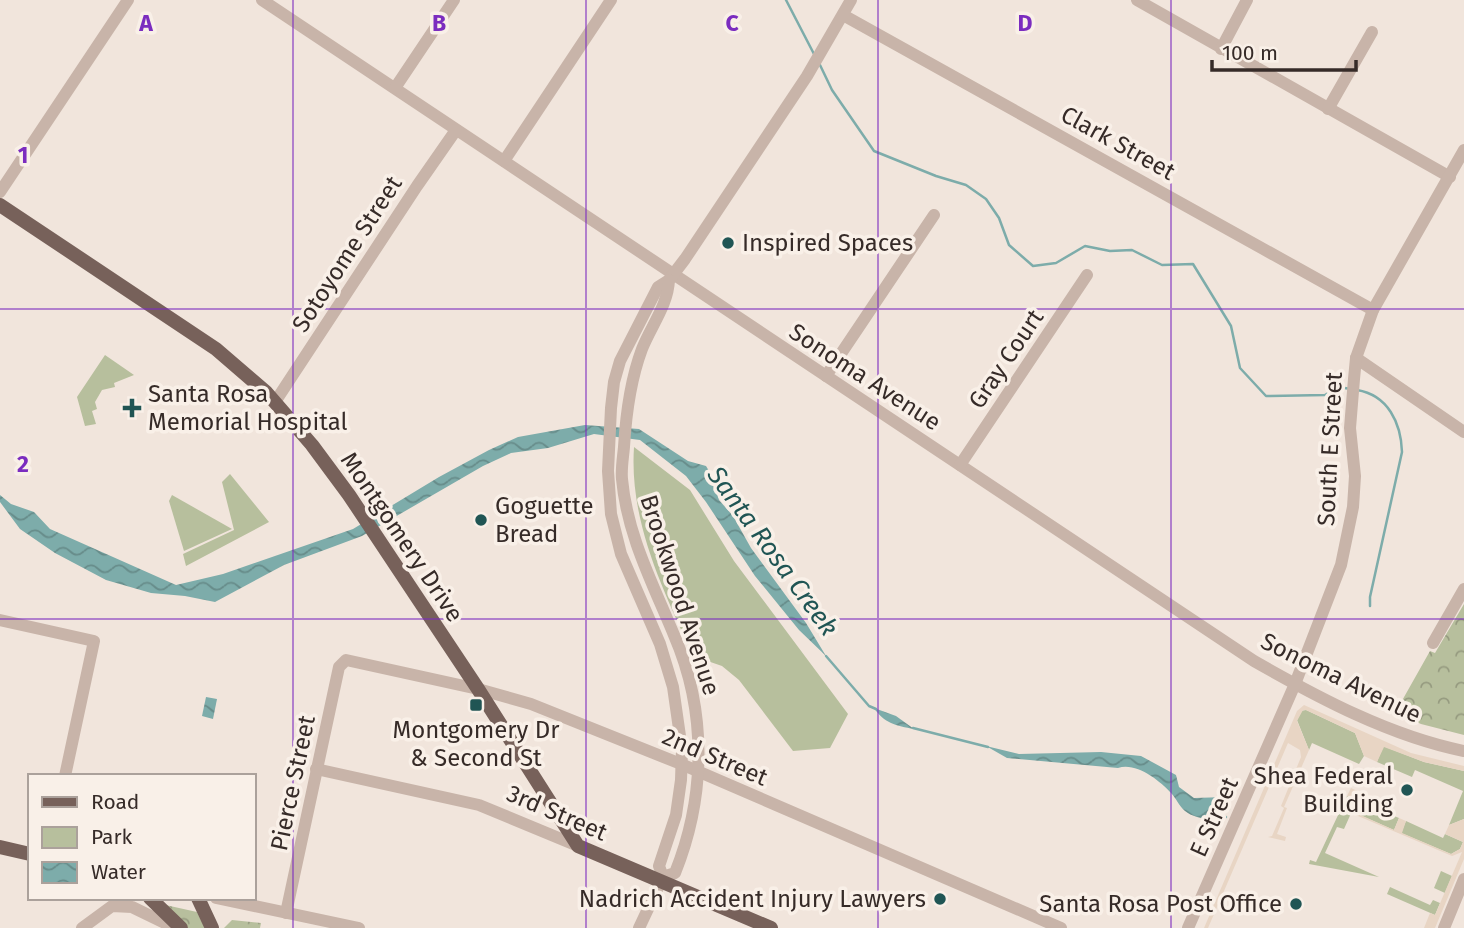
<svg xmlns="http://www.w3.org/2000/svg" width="1464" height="928" viewBox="0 0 1464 928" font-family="'Fira Sans',sans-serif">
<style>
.green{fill:#b7bf9d}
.park{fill:url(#park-crowns)}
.plaza{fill:#e8d5c4}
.water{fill:url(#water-waves)}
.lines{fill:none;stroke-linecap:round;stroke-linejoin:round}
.stream{stroke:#7dacaa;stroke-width:2.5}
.minor{stroke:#c8b4a9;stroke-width:12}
.major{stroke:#77615a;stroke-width:14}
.grid{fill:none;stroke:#7b2cbf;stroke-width:2;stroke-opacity:0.55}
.poi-dot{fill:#205554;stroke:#f9f0e8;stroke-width:2.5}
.labels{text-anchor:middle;stroke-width:7;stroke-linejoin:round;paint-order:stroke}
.street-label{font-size:24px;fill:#362b28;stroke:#f9f0e8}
.poi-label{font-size:24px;fill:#362b28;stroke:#f9f0e8;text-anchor:start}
.water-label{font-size:26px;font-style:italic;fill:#205554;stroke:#f9f0e8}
.grid-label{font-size:23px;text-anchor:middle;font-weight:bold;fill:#7b2cbf;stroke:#f9f0e8;stroke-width:7;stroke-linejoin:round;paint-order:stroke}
</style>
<defs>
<pattern id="park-crowns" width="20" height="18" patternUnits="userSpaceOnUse" patternTransform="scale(1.75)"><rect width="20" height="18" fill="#b7bf9d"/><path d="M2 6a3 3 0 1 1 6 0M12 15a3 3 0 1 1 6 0" fill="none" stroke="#969b80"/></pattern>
<pattern id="water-waves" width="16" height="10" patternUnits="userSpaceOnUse" patternTransform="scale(1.75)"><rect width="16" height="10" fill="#7dacaa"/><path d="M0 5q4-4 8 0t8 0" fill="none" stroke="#678c8a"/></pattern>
</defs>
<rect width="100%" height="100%" fill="#f1e5dc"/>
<g class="green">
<path d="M105,355l29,20 -20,8 1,4 -13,3 -7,12 2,7 -5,2 4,13 -11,2 -8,-29z"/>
<path d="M634,447l56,43 44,71 114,153 -18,34 -37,3 -54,-71 -17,-14 -29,-10c-30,-67 -64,-134 -59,-209z"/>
<path d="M230,474l39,48 -83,44 -3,-12 51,-24 -12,-48z"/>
<path d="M172,495l60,34 -48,22 -15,-50z"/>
<path d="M1306,710l49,23 9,23 -5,8 -47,-21 -3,7 -12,-30 4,-9z"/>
<path d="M1383,746l41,16 40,9v48l-15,6 14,-34 -48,-21 -3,7 -35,-15z"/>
<path d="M1347,796l10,4 -13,29 -7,-2 -12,26 54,24 -70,-13 1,-4 6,2z"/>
<path d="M1360,802l39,16 -5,12 -39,-17z"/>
<path d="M1406,821l37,17 2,-4 18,8 -3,7 -9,5 -50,-21z"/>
<path d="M1441,871l11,5 -7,17 -11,-5z"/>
<path d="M1390,887l40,18 3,-5 7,3 -5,12 -48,-21z"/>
</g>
<g class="park">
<path d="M1464,604v131l-43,-11 -23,-10 1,-8 31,-55 5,2z"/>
<path d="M161,904l36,8 8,16h-17z"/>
<path d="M232,920l29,3 -1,5h-36z"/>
</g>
<g class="plaza">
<path d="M1304,705l107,48 53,13v5l-40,-9 -40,-15 -7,15 -13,-6 -9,-23 -49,-23h-3l-6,11 12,29 -25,57 3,1 -10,26 9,3 -1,4 -17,-4 4,-1 12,-28 -3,-2 20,-49 -1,-7 -12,-7 -80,185h-4l93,-217z"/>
<path d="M1351,788l15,7 -10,18 38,17 5,-12 7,3 -4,12 49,21 9,-5 3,-7 -18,-8 4,-9 15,-6v40l-29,69h-11l6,-15 5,2 27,-63 -10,4 -101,-43 6,-13 -10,-4z"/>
</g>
<g class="water">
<path d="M585,425l54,4 49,32 18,5 6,10 7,24 14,16 18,32 55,75 20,33 -27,-26 -44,-54 -49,-74 -20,-26 -46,-36 -46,-6 -46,14 -37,5 -28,13 -121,70 -78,29 -69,37 -30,-6 -34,-3 -45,-13 -51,-27 -35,-24 -20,-27v-7l11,9 23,8 16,17 126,56 47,-11 130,-45 86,-52 50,-27 29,-13z"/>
<path d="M206,697l11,2 -4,20 -11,-3z"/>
<path d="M874,708l22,8 18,13c-18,-3 -30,-6 -40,-21z"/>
<path d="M986,746l33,8 82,-2 40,4 35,19 3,12 15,11 32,-1 -9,22c-9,2 -25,-2 -32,-8 -6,-5 -9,-13 -14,-18 -12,-13 -35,-31 -53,-25l-111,-10z"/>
</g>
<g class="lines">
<g class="stream">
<path d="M786,0l29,56"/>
<path d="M820,65l12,25 42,61 62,25 30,9 20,14 13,19 10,27 24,21 23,-3 29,-17 25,5 22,-1 30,15 31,-1 38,62 9,42 26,28 59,-1 13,-8 13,2"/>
<path d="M1357,390c31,5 44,33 45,62l-32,145v9"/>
<path d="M826,656l43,50 7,3"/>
<path d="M913,728l75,19"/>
<path d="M1220,805l9,4"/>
<path d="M1218,813l8,4"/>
</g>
<g class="minor">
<path d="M262,0l992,661c65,37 136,75 210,90"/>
<path d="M1137,0l313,177"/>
<path d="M843,15l530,295"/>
<path d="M1221,49l26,-49"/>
<path d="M395,88l59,-88"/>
<path d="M1328,109l44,-77"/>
<path d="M504,161l107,-161"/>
<path d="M0,192l128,-192"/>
<path d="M1356,358l108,74"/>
<path d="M826,376l108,-161"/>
<path d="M275,402l142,-216 39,-56"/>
<path d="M960,465l127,-190"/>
<path d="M0,620l94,21 -29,135"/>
<path d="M1433,643l31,-54"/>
<path d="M316,769l163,36 99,41"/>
<path d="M663,877l-4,-11 17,-51 5,-35 1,-30 -9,-63 -13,-43 -39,-90 -10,-40 -3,-43 3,-63 3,-26 6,-21 38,-74 11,-7 16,-21 122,-183 44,-76"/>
<path d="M216,898l143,30"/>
<path d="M286,913l53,-246 7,-7 132,29 53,15 150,60 380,164"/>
<path d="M82,928l30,-22 20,1 43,21"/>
<path d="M639,928l24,-51 12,-4c31,-77 32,-162 -1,-238 -21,-51 -47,-100 -52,-156 -1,-10 1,-21 2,-32 2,-34 6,-66 18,-98 9,-23 26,-44 27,-69"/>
<path d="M1188,928l107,-244 46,-119 12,-58 2,-31 -5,-48 4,-49 2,-21 17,-48 91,-160"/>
<path d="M1444,928l20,-49"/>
</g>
<g class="major">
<path d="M0,205l216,144 50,43 46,53 37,50 129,194 100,157 193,82"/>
<path d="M0,847l30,7"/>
<path d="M150,898l31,30"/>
<path d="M198,898l14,30"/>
</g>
</g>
<path class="grid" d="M293,0v928M586,0v928M878,0v928M1171,0v928M0,309h1464M0,619h1464"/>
<g class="poi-dot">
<circle cx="728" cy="243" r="7"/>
<path d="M128.5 397.5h7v7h7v7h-7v7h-7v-7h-7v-7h7z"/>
<circle cx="481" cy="520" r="7"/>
<rect x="469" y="698" width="14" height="14" rx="3.5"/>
<circle cx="1407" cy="790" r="7"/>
<circle cx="940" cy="899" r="7"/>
<circle cx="1296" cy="904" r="7"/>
</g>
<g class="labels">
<g class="street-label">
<text transform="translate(1118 143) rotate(29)" y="8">Clark Street</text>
<text transform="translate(347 254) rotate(-57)" y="8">Sotoyome Street</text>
<text transform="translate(1006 359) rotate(-56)" y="8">Gray Court</text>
<text transform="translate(865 377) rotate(33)" y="8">Sonoma Avenue</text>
<text transform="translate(1330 449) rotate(-87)" y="8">South E Street</text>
<text transform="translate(402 537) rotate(56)" y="8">Montgomery Drive</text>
<text transform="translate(680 595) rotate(72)" y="8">Brookwood Avenue</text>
<text transform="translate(1341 678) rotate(26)" y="8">Sonoma Avenue</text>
<text transform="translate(715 757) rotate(23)" y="8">2nd Street</text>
<text transform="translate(293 783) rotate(-78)" y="8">Pierce Street</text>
<text transform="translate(557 813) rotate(23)" y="8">3rd Street</text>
<text transform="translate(1214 817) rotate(-66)" y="8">E Street</text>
</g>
<g class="poi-label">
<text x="742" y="251">Inspired Spaces</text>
<text x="148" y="402">Santa Rosa<tspan x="148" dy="28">Memorial Hospital</tspan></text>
<text x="495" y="514">Goguette<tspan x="495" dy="28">Bread</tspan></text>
<text x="476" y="738" text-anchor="middle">Montgomery Dr<tspan x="476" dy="28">&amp; Second St</tspan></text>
<text x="1393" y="784" text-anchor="end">Shea Federal<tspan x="1393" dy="28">Building</tspan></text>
<text x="926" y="907" text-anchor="end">Nadrich Accident Injury Lawyers</text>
<text x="1282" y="912" text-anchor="end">Santa Rosa Post Office</text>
</g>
<g class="water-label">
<text transform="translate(773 551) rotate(54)" y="9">Santa Rosa Creek</text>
</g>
</g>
<g class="grid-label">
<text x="146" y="31">A</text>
<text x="439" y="31">B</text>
<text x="732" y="31">C</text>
<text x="1025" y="31">D</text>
<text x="23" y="163">1</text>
<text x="23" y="472">2</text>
</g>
<rect x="28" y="774" width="228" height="126" fill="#f9f0e8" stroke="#aba19b" stroke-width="2"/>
<rect x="42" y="797" width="35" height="10" fill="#77615a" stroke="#aba19b" stroke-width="2"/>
<text x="91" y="809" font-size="21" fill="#362b28">Road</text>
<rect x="42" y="827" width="35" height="21" fill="#b7bf9d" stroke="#aba19b" stroke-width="2"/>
<text x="91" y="844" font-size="21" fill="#362b28">Park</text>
<rect x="42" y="862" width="35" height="21" fill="url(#water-waves)" stroke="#aba19b" stroke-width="2"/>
<text x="91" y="879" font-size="21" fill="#362b28">Water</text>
<path d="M1212 60v10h144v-10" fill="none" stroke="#362b28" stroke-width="3.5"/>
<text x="1222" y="60" font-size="21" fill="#362b28" stroke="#f9f0e8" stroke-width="5" paint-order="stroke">100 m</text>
</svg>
